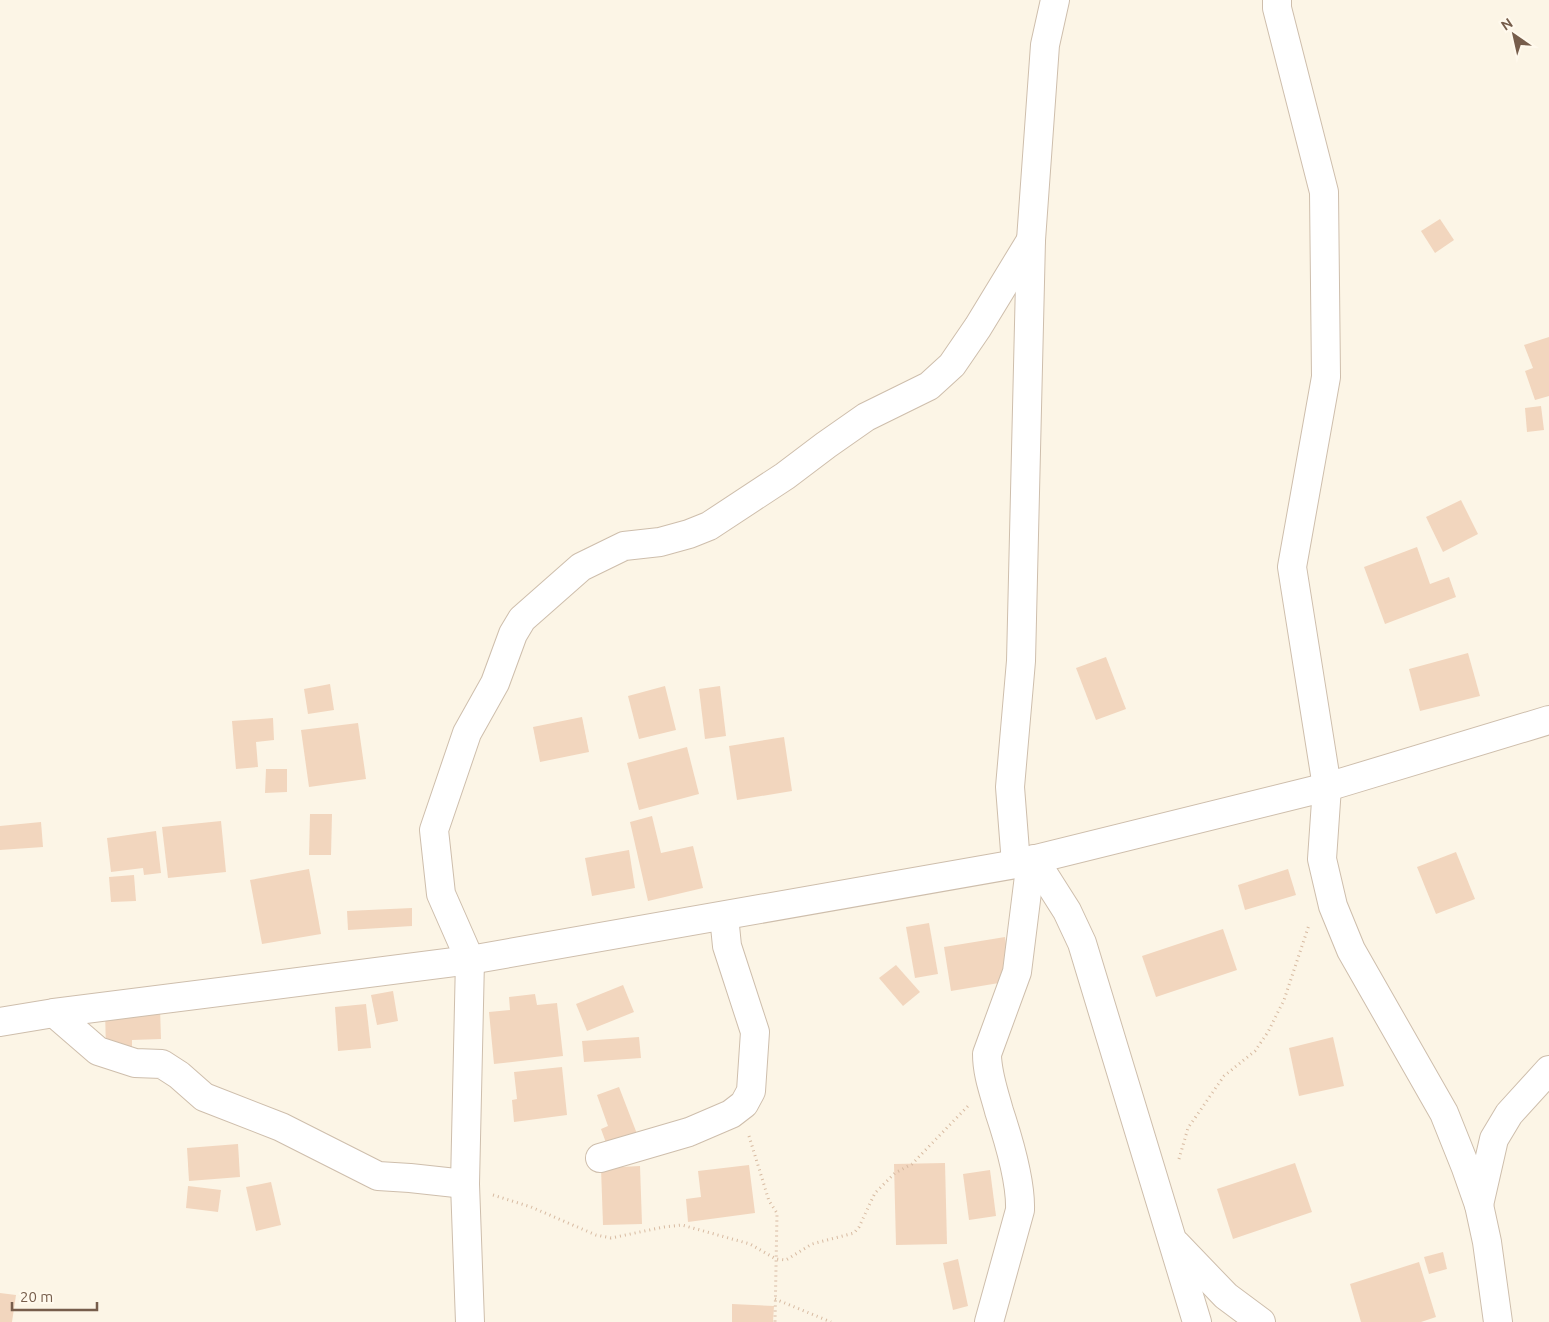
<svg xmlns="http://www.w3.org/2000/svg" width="1549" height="1322" viewBox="0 0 1549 1322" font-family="Ubuntu,sans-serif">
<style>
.building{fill:#f2d6be}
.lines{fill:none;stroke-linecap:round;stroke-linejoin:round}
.minor-casing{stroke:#cebeac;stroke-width:30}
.path{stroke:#d7baa1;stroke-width:3;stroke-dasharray:1 4;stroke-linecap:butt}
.minor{stroke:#fff;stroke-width:28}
</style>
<rect width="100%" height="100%" fill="#fcf5e6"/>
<g class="building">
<path d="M1440,219l14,21 -19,13 -14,-22z"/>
<path d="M1549,337v59l-14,4 -10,-29 8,-3 -9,-23z"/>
<path d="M1541,406l3,24 -17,2 -2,-24z"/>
<path d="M1461,500l17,34 -35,18 -17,-35z"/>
<path d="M1417,547l13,37 19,-7 7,20 -71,27 -21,-57z"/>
<path d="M1468,653l12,43 -60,15 -11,-42z"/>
<path d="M1106,657l20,52 -30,11 -20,-52z"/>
<path d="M330,684l4,26 -26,4 -4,-25z"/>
<path d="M665,686l11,44 -37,9 -11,-43z"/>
<path d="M720,686l6,50 -21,3 -6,-50z"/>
<path d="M582,717l7,35 -49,10 -7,-35z"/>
<path d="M273,718l1,22 -18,2 2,25 -22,2 -4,-48z"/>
<path d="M358,723l8,56 -57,8 -8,-57z"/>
<path d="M784,737l8,54 -55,9 -8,-54z"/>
<path d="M687,747l12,47 -60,16 -12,-47z"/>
<path d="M266,769h21v23l-22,1z"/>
<path d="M310,814h22l-1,41h-22z"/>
<path d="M652,816l9,37 32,-7 10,42 -55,13 -18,-79z"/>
<path d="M221,821l5,51 -58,6 -6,-51z"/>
<path d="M41,822l2,25 -43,3v-24z"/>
<path d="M156,831l5,42 -17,2 -1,-7 -32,4 -4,-34z"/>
<path d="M629,850l6,38 -43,8 -7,-38z"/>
<path d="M1456,852l19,47 -39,15 -19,-47z"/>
<path d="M309,869l12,65 -59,10 -12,-64z"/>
<path d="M1288,869l8,26 -51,15 -7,-25z"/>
<path d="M134,875l2,26 -25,1 -2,-25z"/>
<path d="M412,908v18l-64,4 -1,-19z"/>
<path d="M929,923l9,51 -23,4 -9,-51z"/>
<path d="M1223,929l14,41 -81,27 -14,-41z"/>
<path d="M1005,937l6,44 -60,10 -7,-44z"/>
<path d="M896,965l24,27 -17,14 -24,-28z"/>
<path d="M623,985l11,27 -47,19 -11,-27z"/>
<path d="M393,991l5,30 -21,4 -6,-30z"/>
<path d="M535,994l2,11 20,-2 6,53 -69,8 -5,-52 21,-2 -1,-13z"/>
<path d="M366,1004l5,44 -33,3 -3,-44z"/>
<path d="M160,1008l1,31 -29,1v10l-26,1 -1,-42z"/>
<path d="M639,1037l2,21 -57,4 -2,-21z"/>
<path d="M1333,1037l11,49 -45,10 -10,-48z"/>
<path d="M562,1067l5,48 -53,7 -2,-22 5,-1 -3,-27z"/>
<path d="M619,1087l20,52 -30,12 -8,-22 7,-3 -11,-31z"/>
<path d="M238,1144l2,33 -51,4 -2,-33z"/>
<path d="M945,1163l2,81 -51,1 -2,-81z"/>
<path d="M1295,1163l17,49 -79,27 -16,-50z"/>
<path d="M749,1165l6,48 -67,9 -2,-23 15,-2 -3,-26z"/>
<path d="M640,1166l2,58 -39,1 -2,-57z"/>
<path d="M990,1170l6,46 -27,4 -6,-46z"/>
<path d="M271,1182l10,43 -25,6 -10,-44z"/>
<path d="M188,1186l33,4 -3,22 -32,-4z"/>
<path d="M1443,1252l4,17 -18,5 -5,-17z"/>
<path d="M958,1259l10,47 -15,4 -10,-47z"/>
<path d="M1419,1262l17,55 -15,5h-60l-11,-38z"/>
<path d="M0,1293l16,2 -4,27h-12z"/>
<path d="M732,1304l42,2 -1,16h-41z"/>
</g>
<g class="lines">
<g class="minor-casing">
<g id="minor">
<path d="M1277,0v8l47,184 2,185 -34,190 35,220 -5,72 11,47 18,44 93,163 22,55 13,37 8,37 11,80"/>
<path d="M1034,859l33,52 15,32 115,379"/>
<path d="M1016,864l-6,-77 11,-126 10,-421 14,-195 10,-45"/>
<path d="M54,1013l44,38 37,12 27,1 17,11 25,22 77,30 97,49 32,2 55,6"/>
<path d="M0,1022l54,-9 416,-53 546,-96 311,-77 222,-67"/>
<path d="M600,1158l89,-26 42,-18 13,-10 7,-13 4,-59 -28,-86 -3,-30"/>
<path d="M1479,1205l15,-66 15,-25 40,-44"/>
<path d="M1176,1244l50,52 35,26"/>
<path d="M470,1322l-5,-138 5,-224 -29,-66 -7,-64 33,-97 28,-50 18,-49 9,-15 59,-52 43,-21 36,-4 29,-8 20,-8 76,-50 41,-31 40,-28 63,-31 23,-21 26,-38 53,-87"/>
<path d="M989,1322l31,-112c1,-28 -12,-72 -21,-99 -5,-19 -12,-37 -12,-57l30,-82 14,-112"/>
</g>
</g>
<g class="path">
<path d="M749,1136l20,65 8,12 -2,109"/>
<path d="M1179,1159l9,-31 36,-52 31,-25 13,-19 16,-32 25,-75"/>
<path d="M493,1195l38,12 65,28 15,3 53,-11 18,-2 68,19 26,15 10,1 26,-16 42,-11 5,-6 16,-34 20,-20 17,-9 56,-58"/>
<path d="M775,1299l56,23"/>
</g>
<use href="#minor" class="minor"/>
</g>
<g transform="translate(1514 35) rotate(326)" stroke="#fff9ed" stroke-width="4" paint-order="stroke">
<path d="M0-4L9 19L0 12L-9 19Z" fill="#765d4b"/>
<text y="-8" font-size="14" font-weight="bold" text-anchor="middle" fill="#765d4b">N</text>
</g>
<path d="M12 1302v8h85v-8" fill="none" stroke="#765d4b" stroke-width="2.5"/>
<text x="20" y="1302" font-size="15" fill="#765d4b" stroke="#fff9ed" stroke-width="4" paint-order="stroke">20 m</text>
</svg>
